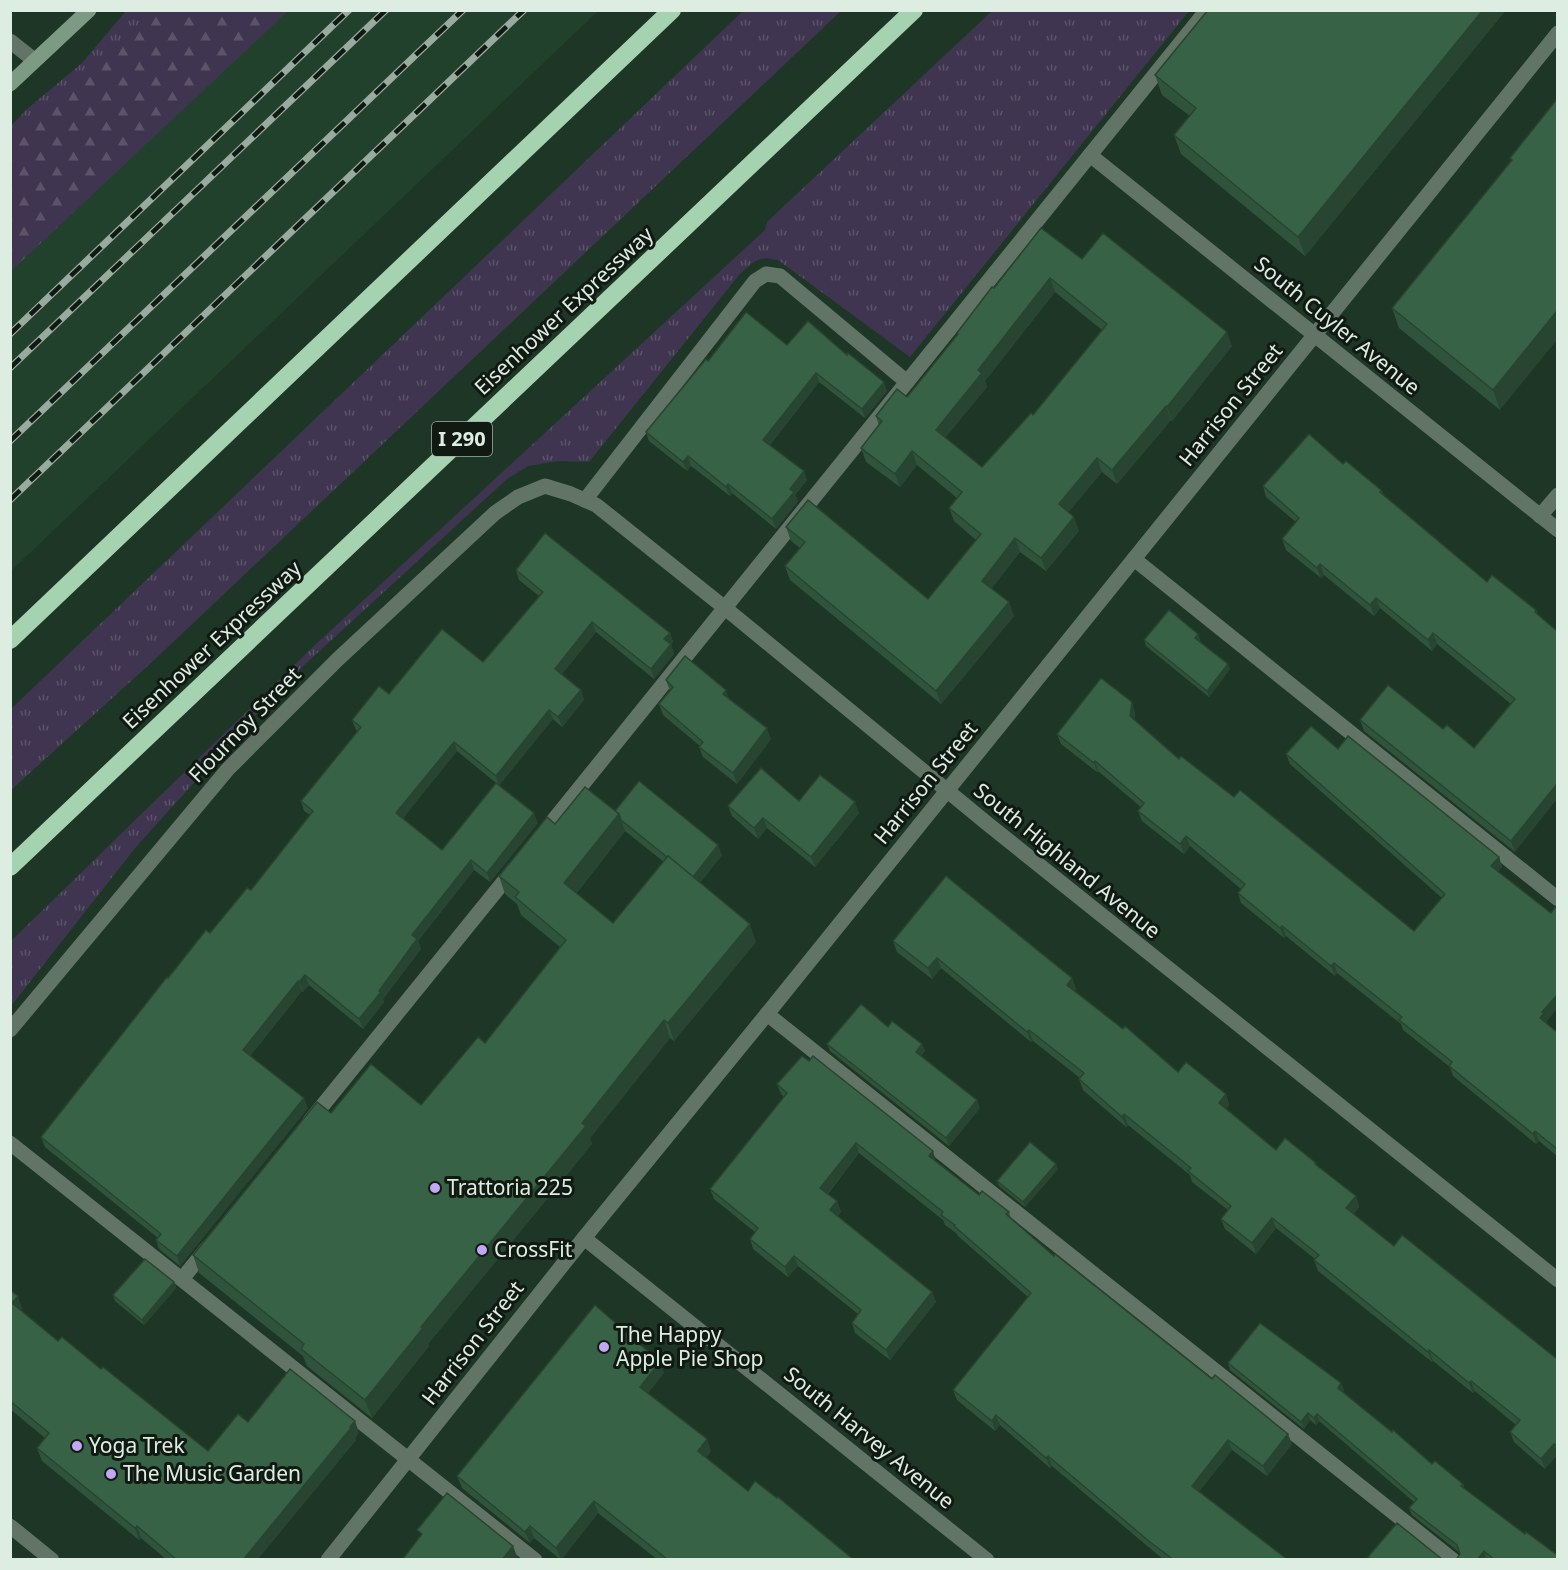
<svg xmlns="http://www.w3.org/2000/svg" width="1568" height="1570" viewBox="0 0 1568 1570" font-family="'Noto Sans',sans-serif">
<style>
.built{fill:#22412c}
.grass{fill:url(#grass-tufts)}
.forest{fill:url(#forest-firs)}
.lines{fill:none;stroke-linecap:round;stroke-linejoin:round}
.lane{stroke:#627466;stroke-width:15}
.street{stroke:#627466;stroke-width:15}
.secondary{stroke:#7d9a85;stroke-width:15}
.highway{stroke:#a5d2b1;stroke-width:18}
.rail-casing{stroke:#98ab9e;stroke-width:7}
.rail{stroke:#101a13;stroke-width:4.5;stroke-dasharray:14;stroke-linecap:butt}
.wall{fill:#30543b;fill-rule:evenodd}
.shaded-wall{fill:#274530}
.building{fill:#386245;stroke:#274530;stroke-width:1.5;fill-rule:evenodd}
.poi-dot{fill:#c2a7f2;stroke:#101a13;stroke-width:2}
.labels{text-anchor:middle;stroke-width:6;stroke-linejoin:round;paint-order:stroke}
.shield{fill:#101a13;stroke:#a0aea4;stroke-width:1.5}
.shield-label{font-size:20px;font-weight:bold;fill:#deede2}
.street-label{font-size:21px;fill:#deede2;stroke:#101a13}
.poi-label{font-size:21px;fill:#deede2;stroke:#101a13;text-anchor:start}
</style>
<defs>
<pattern id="grass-tufts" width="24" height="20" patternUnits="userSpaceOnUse" patternTransform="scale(1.5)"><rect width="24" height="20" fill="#3f3550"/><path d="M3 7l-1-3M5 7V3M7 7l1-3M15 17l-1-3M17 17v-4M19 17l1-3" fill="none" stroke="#5a5369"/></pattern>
<pattern id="forest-firs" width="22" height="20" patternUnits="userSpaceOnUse" patternTransform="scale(1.5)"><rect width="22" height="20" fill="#3f3550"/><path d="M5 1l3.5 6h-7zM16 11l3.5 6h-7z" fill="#5a5369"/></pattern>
</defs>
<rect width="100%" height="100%" fill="#1e3625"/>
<path class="built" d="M152,11h446l-587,560 -1,-431 110,-96z"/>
<g class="grass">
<path d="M126,11h26l-32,33 -109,96v-14l16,-17 55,-46z"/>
<path d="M743,11h98l-689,651 -141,128v-81z"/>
<path d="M992,11h197l-279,346 -132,-97c-20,-5 -25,2 -39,15l-150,187 -31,-1 -30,5 -21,13 -218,200 -43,46 -110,122 -125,159v-65l305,-297 449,-414 2,-8z"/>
</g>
<path class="forest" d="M152,11h136l-277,260v-131l18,-23 91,-73z"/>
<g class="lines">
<g class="lane">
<path d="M585,500l170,-219 11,-7 14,2 127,106"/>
<path d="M1540,516l18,-21"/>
<path d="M1134,559l424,340"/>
<path d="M540,837l667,-827"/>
<path d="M767,1014l686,546"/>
<path d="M310,1121l204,-252"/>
<path d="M10,1143l525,417"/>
<path d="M182,1279l26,-32"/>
</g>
<g class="street">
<path d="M10,41l24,19"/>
<path d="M1090,155l468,375"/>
<path d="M10,1030l218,-261 109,-109 158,-147 23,-16 27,-11 26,8 25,11 129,103 264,217 569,455"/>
<path d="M584,1238l403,322"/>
<path d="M10,1526l42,34"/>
<path d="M328,1560l256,-322 183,-224 791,-981"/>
</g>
<path class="secondary" d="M10,84l79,-74"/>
<g class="highway">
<path d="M10,640l662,-630"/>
<path d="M10,867l904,-857"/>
</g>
<g class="rail-casing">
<g id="rail">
<path d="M10,334l339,-324"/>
<path d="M10,368l376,-358"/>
<path d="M10,441l453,-431"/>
<path d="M10,500l514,-490"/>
</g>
</g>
<use href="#rail" class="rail"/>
</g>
<g class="wall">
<path d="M1506,10l-201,246 -124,-102 -7,-19 16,-19 -28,-21 -7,-20z"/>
<path d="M1557,99l-57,311 -101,-82 -7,-20 119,-147 -1,-3z"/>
<path d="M1082,259l150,87 -60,75 -1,-1 -54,64 -15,-12 -34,40 11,19 -33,40 -26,-19 -29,37 23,27 -73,88 -151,-124 -5,-14 15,-18 -9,-7 -5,-14 142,72 48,-59 -22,-19 -5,-13 8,-10 -40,-33 -17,22 -34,-25 -5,-14 18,-22 -3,-10 31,-19 51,-63 -1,-1 37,-45zM1055,292l47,38 -69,85 -51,52 -37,-29 42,-51 -2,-6z"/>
<path d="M787,345l100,46 -22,27 -46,-36 -49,63 34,26 3,9 -12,15 3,6 -22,28 -44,-36 -2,3 -39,-30 -4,5 -38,-30 -3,-9 62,-71z"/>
<path d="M1343,464l38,26 3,5 103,87 49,28 2,5 -23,237 -151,-121 -4,-11 83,9 31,19 37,-44 -74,-60 -5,7 -52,-43 -6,8 -50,-41 -3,3 -35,-28 -4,-11 14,-17 -30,-25 -3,-11z"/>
<path d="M516,570l154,63 3,9 -2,3 3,9 -20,25 -58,-47 -34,42 19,16 3,10 -22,27 -9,-8 -54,66 39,38 -48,59 -16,-12 -56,71 3,8 -38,50 1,3 -21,27 -54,-44 -6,7 -1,-1 -52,65 58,52 -128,158 -21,-17 -3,-9 2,-2 -113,-91 -4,-10 127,-159 83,-88 59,-75 -6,-4 -3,-10 57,-70 -2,-1 -4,-10 37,-26 94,-32 56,-66 -20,-16zM457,751l39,32 -54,67 -39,-32z"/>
<path d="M1198,634l2,6 -1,1 31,28 -21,28 -63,-51 -2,-6z"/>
<path d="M666,680l64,19 41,40 -34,45 -34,-27 -4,-10 1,-1 -37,-31 -4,-11 11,-13z"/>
<path d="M1135,712l-1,8 45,39 55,38 180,134 28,-33 -152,-134 -4,-10 52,-5 161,108 3,10 -4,5 49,152 10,8v124l-18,-15 -3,3 -83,-68 -3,-9 -47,-37 -2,-6 -64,-51 -2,3 -49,-40 -2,2 -43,-35 -3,-10 3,-4 -51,-43 -6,8 -42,-33 -4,-10 3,-4 -43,-36 -1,1 -36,-28 -4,-10z"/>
<path d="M799,801l60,12 -44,54 -48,-39 -9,11 -26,-23 -4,-10z"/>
<path d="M615,811l107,44 -22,28 56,59 -82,99 -4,-3 -80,100 2,6 -164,200 1,2 -57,72 -65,-52 -4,-10 -104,-83 -6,-18 138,-142 90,-8 64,-62 75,-96 -39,-32 -4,-11 -12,-10 -6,-18 56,-52zM625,831l39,31 -51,61 -37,-29z"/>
<path d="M893,941l179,37 4,11 -2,2 104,81 48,22 3,11 -3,4 50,41 40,13 1,3 39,30 3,11 -5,7 40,32 163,113v96l-12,14 -31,-27 -4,-10 6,-7 -41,-34 -2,2 -40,-32 -1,1 -114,-91 -4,-11 1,-1 -39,-31 -20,26 -31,-25 -4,-10 7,-9 -36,-28 -2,-7 -62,-50 -2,2 -43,-37 -4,-11 1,-1 -47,-37 -2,1 -90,-74 -9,11 -35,-27z"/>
<path d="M888,1027l34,17 3,7 -4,5 59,52 -31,38 -119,-95 -3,-7z"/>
<path d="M777,1084l159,77 43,34 30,17 2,7 43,37 238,188 -25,32 -35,-26 -33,41 89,69h-124l-112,-94 -2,2 -50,-43 -5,6 -38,-31 -4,-10 75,-93 -70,-61 -2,-3 -11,-8 -2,-5 -84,-67 -31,41 9,7 4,11 -3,4 94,76 4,10 -46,58 -35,-27 -3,-10 6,-9 -60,-48 -10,11 -35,-28 -3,-10 5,-7 -41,-33 -4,-10 74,-92 -3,-3z"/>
<path d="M1058,1169l-33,38 -26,-21 -2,-5z"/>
<path d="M174,1282l2,6 -32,37 -29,-24 -2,-6z"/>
<path d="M10,1290l12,18 -1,2 37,31 43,28 107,82 40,-29 111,11 -4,5 1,2 -99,120h-90l-26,-22 -2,2 -97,-79 -5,-13 8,-10 -35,-29z"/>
<path d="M1228,1363l113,20 3,7 -1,2 89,72 31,20 1,4 93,72h-69l-2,-2 -1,2h-29l4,-6 -1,-2 -47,-37 -3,-7 5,-6 -95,-81 -3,4 -6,-5 -6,9 -74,-59z"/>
<path d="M664,1373l-16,20 63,58 -5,7 42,33 106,69h-196l-60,-47 -37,47 -27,-22 -4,5 -68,-55 -5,-12z"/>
</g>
<g class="shaded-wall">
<path d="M1483,10h23l-201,246 -7,-19z"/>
<path d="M1050,278l5,14 -70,89 2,6 -46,56 -5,-13 42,-60z"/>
<path d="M1557,311v29l-57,70 -7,-20z"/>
<path d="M1227,332l5,14 -60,75 -5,-14z"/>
<path d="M816,373l3,9 -52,67 -4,-9z"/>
<path d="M884,382l3,9 -22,27 -3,-9z"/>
<path d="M1166,406l5,14 -54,64 -5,-14z"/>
<path d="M912,451l5,14 -17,22 -5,-13z"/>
<path d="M688,456l3,10 -4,5 -4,-9z"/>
<path d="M1097,458l5,14 -38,46 -5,-14z"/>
<path d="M804,471l3,9 -12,15 3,6 -22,28 -4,-10 18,-30z"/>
<path d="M728,484l4,9 -2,3 -4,-9z"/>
<path d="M1074,517l5,14 -33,40 -5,-13z"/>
<path d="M1015,538l5,14 -33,43 -5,-14z"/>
<path d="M1320,564l4,11 -3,3 -4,-10z"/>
<path d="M1376,598l4,10 -6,8 -4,-11z"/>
<path d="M1009,602l5,14 -73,88 -5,-13z"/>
<path d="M592,622l4,10 -37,46 -4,-9z"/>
<path d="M670,633l3,9 -2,3 3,9 -20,25 -3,-10 13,-30z"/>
<path d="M1433,633l4,11 -5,7 -4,-11z"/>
<path d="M1198,634l2,6 -3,4 -2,-6z"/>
<path d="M1228,664l2,5 -21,28 -2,-6z"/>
<path d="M581,690l3,10 -22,27 -4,-10z"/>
<path d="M726,690l4,11 -7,-7z"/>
<path d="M1132,702l3,10 -2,14 -3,-10z"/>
<path d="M549,710l4,9 -54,67 -3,-10z"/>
<path d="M767,728l4,11 -34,45 -4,-11z"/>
<path d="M454,742l3,9 -57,71 -4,-9z"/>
<path d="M1095,761l3,10 -1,1 -3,-9z"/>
<path d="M1557,784v15l-42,53 -4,-11z"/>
<path d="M855,802l4,11 -44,54 -4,-10z"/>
<path d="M534,813l4,10 -48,59 -3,-9z"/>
<path d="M619,814l6,17 -55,70 -6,-18z"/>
<path d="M763,818l4,10 -9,11 -4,-11z"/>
<path d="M1186,836l4,10 -6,8 -4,-10z"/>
<path d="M718,845l4,10 -26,33 -4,-11z"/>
<path d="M1499,857l3,10 -7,9 -4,-10z"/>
<path d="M471,860l3,10 -56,71 3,8 -38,50 1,3 -21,27 -4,-10 20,-28 33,-56z"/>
<path d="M750,924l6,18 -82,99 -6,-18z"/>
<path d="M1282,926l4,10 -2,2 -4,-10z"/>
<path d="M937,958l4,10 -9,11 -4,-11z"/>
<path d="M1334,963l3,10 -2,3 -4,-10z"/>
<path d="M305,975l4,10 -6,7 -4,-10z"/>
<path d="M1072,978l4,11 -5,6 -4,-10z"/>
<path d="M298,981l4,10 -56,69 -3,-10z"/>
<path d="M1557,995v14l-10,12 1,2 -4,5 -4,-10 2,-6z"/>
<path d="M664,1020l6,18 -80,100 2,6 -164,200 1,2 -57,72 -7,-18 56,-73z"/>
<path d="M1029,1030l4,11 -2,1 -4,-10z"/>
<path d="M922,1044l3,7 -7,8 -2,-7z"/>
<path d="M1226,1094l3,11 -7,8 -3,-10z"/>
<path d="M304,1098l4,10 -128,158 -3,-10z"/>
<path d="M977,1100l3,8 -31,38 -3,-8z"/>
<path d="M1124,1114l4,11 -2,2 -4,-10z"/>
<path d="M1535,1131l4,10 -3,3 -3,-10z"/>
<path d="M856,1143l3,10 -35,45 -4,-10z"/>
<path d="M933,1151l3,10 -7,-5z"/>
<path d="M1056,1164l2,5 -33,38 -2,-5z"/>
<path d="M1356,1196l3,11 -9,12 -4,-11z"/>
<path d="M837,1201l4,11 -7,8 -4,-10z"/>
<path d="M1272,1218l4,10 -20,26 -4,-11z"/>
<path d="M794,1256l4,10 -10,11 -3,-10z"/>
<path d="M174,1282l2,6 -32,37 -2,-5z"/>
<path d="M932,1292l4,10 -46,58 -4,-10z"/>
<path d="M18,1296l4,12 -6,8 -4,-13z"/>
<path d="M1429,1350l4,11 -1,1 -4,-10z"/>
<path d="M660,1362l4,11 -20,25 -4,-11z"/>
<path d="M1471,1381l4,10 -2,2 -4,-10z"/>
<path d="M1341,1383l3,7 -4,5 -2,-7z"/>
<path d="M1308,1413l2,7 -6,9 -3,-7z"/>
<path d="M1317,1414l2,7 -3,4 -2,-7z"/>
<path d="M996,1415l4,10 -5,6 -3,-10z"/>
<path d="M355,1421l4,12 -4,5 1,2 -99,120h-14z"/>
<path d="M1288,1434l4,10 -25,32 -4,-10z"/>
<path d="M707,1439l4,12 -9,12 -4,-12z"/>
<path d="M1228,1440l4,10 -36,46 -4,-10z"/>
<path d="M1554,1444l3,8v3l-12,14 -4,-10z"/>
<path d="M1048,1456l4,10 -2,2 -4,-10z"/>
<path d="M594,1501l4,12 -37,47 -5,-12z"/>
<path d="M137,1526l4,12 -2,2 -4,-12z"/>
<path d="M530,1526l4,12 -4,5 -5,-11z"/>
<path d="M513,1546l5,13 -1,1h-15z"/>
<path d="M1484,1551l2,7 -1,2h-8z"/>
</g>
<g class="building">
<path d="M1208,10h275l-185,227 -124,-102 22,-27 -41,-33z"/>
<path d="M1557,99v212l-64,79 -101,-82 120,-148 -2,-2z"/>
<path d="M1041,228l41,31 21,-26 124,99 -60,75 -1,-1 -54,64 -15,-12 -38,46 15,13 -33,41 -26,-20 -33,43 27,21 -73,89 -151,-125 20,-24 -19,-15 22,-27 120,99 53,-65 -32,-26 13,-16 -50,-41 -17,23 -34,-26 21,-27 -6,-5 21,-27 10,8 51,-63 -1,-1 35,-46 2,1zM1050,278l57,46 -74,91 -2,-2 -49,54 -46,-37 46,-57 -4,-3z"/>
<path d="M746,312l41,33 21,-24 39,34 1,-2 36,29 -22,27 -46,-36 -53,67 41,31 -14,18 4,3 -22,27 -44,-35 -2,3 -38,-31 -5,6 -37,-30 60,-73 2,2z"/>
<path d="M1309,434l34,30 3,-3 35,29 -1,2 107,90 5,-7 44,35 -1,2 22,19v153l-46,57 -151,-121 28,-35 55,44 4,-4 27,23 41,-49 -82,-66 -5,7 -52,-42 -6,7 -50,-41 -3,4 -35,-29 17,-21 -36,-32z"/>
<path d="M545,533l125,100 -6,6 7,5 -20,25 -59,-47 -37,47 26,21 -23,27 -9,-7 -53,66 -42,-34 -58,71 46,37 54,-67 38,30 -47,60 -16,-13 -59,75 5,4 -38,52 2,1 -22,27 -54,-44 -6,7 -1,-1 -55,69 61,48 -127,158 -21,-16 5,-6 -120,-97 126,-160 1,1 38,-48 4,3 37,-45 4,2 62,-79 -12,-10 60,-74 -9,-7 27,-34 10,8 53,-65 41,33 60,-70 -27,-22z"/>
<path d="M1169,610l29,24 -3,4 33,26 -21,27 -63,-51z"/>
<path d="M685,656l41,34 -3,4 44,34 -34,45 -34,-26 4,-5 -44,-38 14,-17 -7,-7z"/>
<path d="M1101,678l31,24 -2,14 49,43 2,-3 53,41 6,-7 174,141 31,-37 -159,-140 25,-28 27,23 10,-13 151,121 -8,9 60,47 6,-8v90l-15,17 2,1 -4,5 17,14v117l-22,-18 -2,3 -84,-68 3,-4 -53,-42 3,-3 -68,-54 -3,3 -49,-40 -2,2 -42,-35 7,-9 -59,-48 -6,8 -42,-33 6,-8 -49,-42 -1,2 -37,-29z"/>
<path d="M761,768l38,33 21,-26 35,27 -44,55 -48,-39 -9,10 -26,-22z"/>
<path d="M639,781l79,64 -25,32 -25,-21 -1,1 -46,-37 -2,-6 -4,-3z"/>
<path d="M585,787l34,27 -55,69 49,40 55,-67 82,68 -82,99 -4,-3 -82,103 4,3 -165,201 2,1 -58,72 -64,-51 3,-5 -111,-89 124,-153 14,11 40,-49 50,41 57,-68 7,6 81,-103 -51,-43 4,-5 -20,-16 48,-59 8,7z"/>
<path d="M946,876l126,102 -5,7 56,44 2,-3 53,46 8,-10 40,32 -7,9 57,47 9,-12 31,25 -1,1 41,32 -10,12 48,38 8,-11 155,124v87l-3,-2 -13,15 -31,-27 10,-12 -49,-39 -2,2 -40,-33 -1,2 -114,-92 5,-5 -47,-37 -20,25 -31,-24 10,-13 -43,-35 3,-3 -67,-54 -2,3 -43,-38 5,-6 -55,-43 -2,2 -90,-74 -9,10 -35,-27z"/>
<path d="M861,1004l27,23 4,-6 30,23 -6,8 61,48 -31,38 -119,-94z"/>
<path d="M802,1056l7,5 4,-5 120,95 -4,5 50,39 3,-4 27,21 -3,2 48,42 1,-2 157,125 3,-4 73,59 -25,32 -35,-26 -36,46 96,74h-114l-24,-18 -102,-86 -2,2 -50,-43 -4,6 -39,-31 78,-97 -77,-67 1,-1 -14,-10 2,-3 -87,-69 -36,45 17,13 -7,9 102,82 -46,58 -34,-27 9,-13 -67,-54 -9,11 -35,-28 8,-11 -48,-39 77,-96 -10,-9z"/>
<path d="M1030,1142l26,22 -33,38 -26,-21z"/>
<path d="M145,1259l29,23 -32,38 -29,-25z"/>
<path d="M10,1290l8,6 -6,7 46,38 4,-4 39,32 2,-2 105,84 30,-37 10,8 42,-53 65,52 -5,6 1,1 -108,132h-66l-40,-34 -2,2 -98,-80 12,-15 -39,-32z"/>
<path d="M595,1305l65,57 -20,25 67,52 -9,12 50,40 7,-10 22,17 1,-1 76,63h-188l1,-1 -73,-58 -38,47 -26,-22 -5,6 -68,-56z"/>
<path d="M1260,1323l81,60 -3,5 54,44 1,-2 39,34 3,-3 28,23 -2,2 64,48 1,-2 30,22 1,-1v7h-62l-11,-9 -7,9h-21l4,-6 -3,-9 -48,-37 8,-9 -100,-85 -3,4 -6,-5 -7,9 -73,-59z"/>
<path d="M447,1493l66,53 -11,14h-100l20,-26 -5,-4z"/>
<path d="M1397,1523l46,37h-71l-4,-3z"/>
</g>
<g class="poi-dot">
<circle cx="435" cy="1188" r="6"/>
<circle cx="482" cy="1250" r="6"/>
<circle cx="604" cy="1347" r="6"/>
<circle cx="77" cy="1446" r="6"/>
<circle cx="111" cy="1474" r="6"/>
</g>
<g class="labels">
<rect class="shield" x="432" y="422" width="60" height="34" rx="4.5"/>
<g class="shield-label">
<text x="462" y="446">I 290</text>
</g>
<g class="street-label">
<text transform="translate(564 311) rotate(-43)" y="7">Eisenhower Expressway</text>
<text transform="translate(1337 326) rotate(39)" y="7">South Cuyler Avenue</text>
<text transform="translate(1231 405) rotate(-51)" y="7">Harrison Street</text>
<text transform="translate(212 645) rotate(-43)" y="7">Eisenhower Expressway</text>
<text transform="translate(245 725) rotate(-46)" y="7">Flournoy Street</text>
<text transform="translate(926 783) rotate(-51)" y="7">Harrison Street</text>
<text transform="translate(1067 861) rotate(39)" y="7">South Highland Avenue</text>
<text transform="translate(473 1343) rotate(-52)" y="7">Harrison Street</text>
<text transform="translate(869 1438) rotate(39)" y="7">South Harvey Avenue</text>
</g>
<g class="poi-label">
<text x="447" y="1195">Trattoria 225</text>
<text x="494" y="1257">CrossFit</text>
<text x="616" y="1342">The Happy<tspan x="616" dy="24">Apple Pie Shop</tspan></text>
<text x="89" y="1453">Yoga Trek</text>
<text x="123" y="1481">The Music Garden</text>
</g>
</g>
<rect width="1568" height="1570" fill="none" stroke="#deede2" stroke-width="24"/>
</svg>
